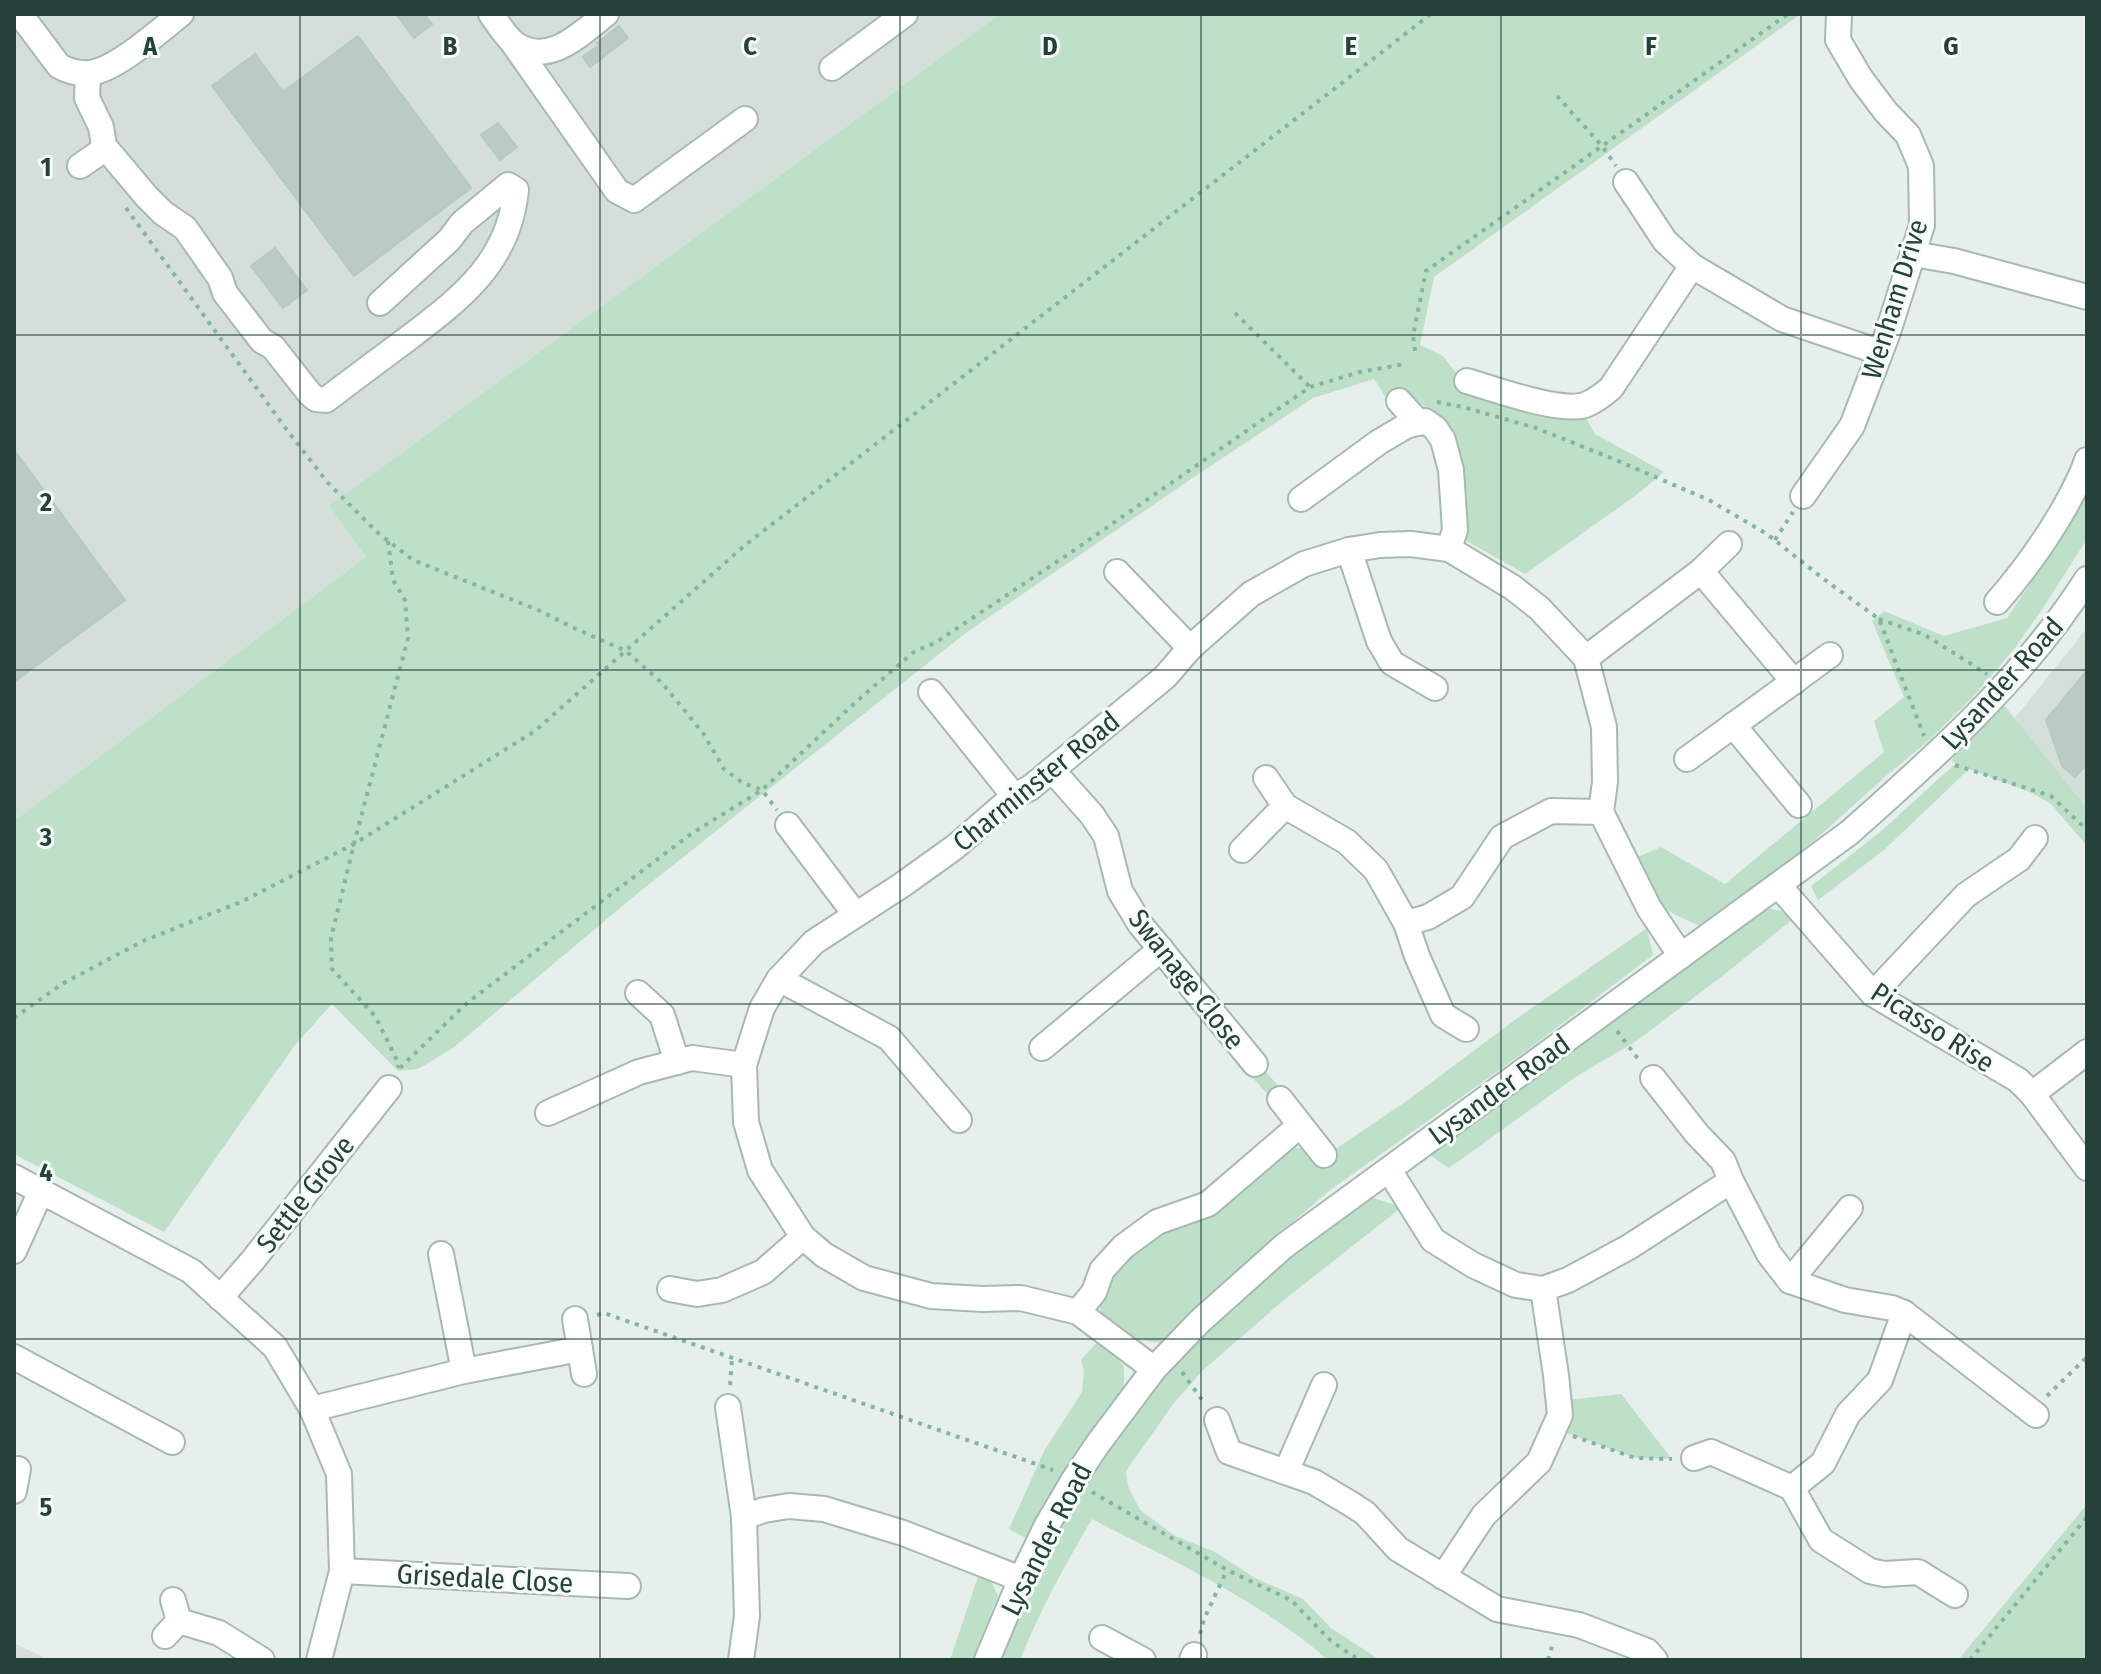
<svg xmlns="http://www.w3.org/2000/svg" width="2101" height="1674" viewBox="0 0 2101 1674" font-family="'Fira Sans Condensed',sans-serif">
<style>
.built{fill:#d4dfda}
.green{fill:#bfe0c8}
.building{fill:#bbcac4;stroke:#b8c9c2;stroke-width:2}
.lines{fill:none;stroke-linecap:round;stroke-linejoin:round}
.minor-casing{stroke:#a8b8b2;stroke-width:28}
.path{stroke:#86b3a5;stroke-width:4;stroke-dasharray:4 6;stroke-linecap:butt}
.minor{stroke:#fff;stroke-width:24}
.grid{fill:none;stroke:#24423a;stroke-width:2;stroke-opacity:0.55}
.labels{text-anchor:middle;stroke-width:6;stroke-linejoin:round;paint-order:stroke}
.street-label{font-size:28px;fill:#24423a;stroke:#f7fbf9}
.grid-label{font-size:26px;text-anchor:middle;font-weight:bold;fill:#24423a;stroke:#f7fbf9;stroke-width:6;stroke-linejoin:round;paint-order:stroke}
</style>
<rect width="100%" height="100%" fill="#e6efeb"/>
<g class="built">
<path d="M14,14h986l-671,492 37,51 -352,264z"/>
<path d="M2087,628v181l-73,-90z"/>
<path d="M14,1643l35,17h-35z"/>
</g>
<g class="green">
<path d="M1000,14h801l-367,263 -14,68 23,11 17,22 119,28 16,28 69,38 -29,24 -110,78 -60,-34 -5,-72 -29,-57 -23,-17 -16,13 -18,-28 -61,19 -113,75 -233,159 -329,261 -185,155 -35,21 -20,2 -66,-67 -37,41 -131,187 -150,-78v-333l352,-264 -37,-51z"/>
<path d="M2087,484v55l-44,69 -28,40 -43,50 -45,44 -42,35 -70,63 -114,86c-44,-17 -48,-26 -68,-67l28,-12 64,37 159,-132 -10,-31 30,-24 -32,-76 12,-10 60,25 63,-18 50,-74z"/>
<path d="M2003,704l84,104v38l-36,-42 -19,-11 -63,-24 -85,81 -66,50 -7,-14 68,-53 75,-68 7,1 -9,-5 1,-4z"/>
<path d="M1766,908l15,3 12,8 -63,51 -92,70 -61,36 -128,92 -21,-14z"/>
<path d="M1647,928l6,27 -127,96 -197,140 -83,71 -59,53 -27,28 -27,-4 -32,-24 -2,-12 23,-38 32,-32 93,-54 47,-32 28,6 15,-5 71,-48 108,-81z"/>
<path d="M1259,1064l24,27 -10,9 -24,-26z"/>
<path d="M1370,1197l32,10 -118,93 -82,71 -28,32 -48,68 2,15 12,24 35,26 40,16 40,26 48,21 28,29 49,32h-52c-69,-60 -155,-99 -236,-141 -27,46 -52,91 -72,141h-22l25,-62 38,-75 40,-68 63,-79 25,-28 55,-54z"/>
<path d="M1098,1341l26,25v20l-30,40 -67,113 -18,-10 35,-78 38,-59 2,-21 -3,-11z"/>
<path d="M1621,1394l51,65 -37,-1 -81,-30 5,-27z"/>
<path d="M2087,1504v156h-129l120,-145z"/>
<path d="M980,1571l12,12 6,13 -26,64h-22z"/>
</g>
<g class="building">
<path d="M396,14h28l8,10 -18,14z"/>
<path d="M619,26l9,12 -38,29 -7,-10 16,-12 -2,-2z"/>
<path d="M358,36l113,152 -117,88 -142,-190 43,-32 28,38z"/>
<path d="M498,123l19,24 -17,13 -19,-25z"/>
<path d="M275,248l32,42 -24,18 -32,-42z"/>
<path d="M14,450l111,150 -111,82z"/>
<path d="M2087,670v94l-12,13 -13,-11 -16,-46z"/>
</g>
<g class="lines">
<g class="minor-casing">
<g id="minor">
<path d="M20,14l39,52c9,5 21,8 31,7 26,-3 69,-42 91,-59"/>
<path d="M491,14c7,10 15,23 24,30 34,23 65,-10 91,-30"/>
<path d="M513,43l104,148 17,9 111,-81"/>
<path d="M832,68l73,-54"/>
<path d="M104,146l43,51 16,16 22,15 35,50 5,15 37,48 11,6 37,47 6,5 10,1c26,-20 53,-40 80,-60 54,-41 103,-77 110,-150l-8,-5 -46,38 -13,17 -69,63"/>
<path d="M80,166l19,-13 5,-7 -3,-19 -14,-29 1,-24"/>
<path d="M1626,182l39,59 27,25 90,53 97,33"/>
<path d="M1913,254l41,7 133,36"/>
<path d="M1467,381c27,8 93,32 118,24 10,-4 18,-10 26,-17l81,-122"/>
<path d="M1399,401l20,22"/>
<path d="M1803,496l49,-70 35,-91 35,-110 -1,-59 -13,-31 -22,-23 -25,-33 -23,-39 1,-26"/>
<path d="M1301,499l78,-57 27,-16 19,-5 10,7 8,12 8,30 4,60 -6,19"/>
<path d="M1349,550l30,91 13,22 43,25"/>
<path d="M1701,571l93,111"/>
<path d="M1117,572l73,76"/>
<path d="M1997,602c28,-32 48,-60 69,-97 8,-15 16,-29 21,-45"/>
<path d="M1586,658l115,-87 28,-27"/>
<path d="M931,692l83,104"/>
<path d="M1733,725l66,80"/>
<path d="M1687,759l143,-104"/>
<path d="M1052,770l40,45 14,21 14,55 20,33 115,140"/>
<path d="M1266,778l19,28 62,36 29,28 30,53 22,-6 34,-20 40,-60 49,-26 50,1"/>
<path d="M788,825l67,89"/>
<path d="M1242,850l43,-44"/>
<path d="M1778,885l95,109 145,86 14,14 55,74"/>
<path d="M1406,923l11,33 26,59 23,14"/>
<path d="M779,979l110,59 70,82"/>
<path d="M638,993l24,22 15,47"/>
<path d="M1873,994l93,-99 53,-36 16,-21"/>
<path d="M1042,1048l119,-99"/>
<path d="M1653,1078l44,56 26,27 8,20 38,73 21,27"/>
<path d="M2032,1094l55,-42"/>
<path d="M1280,1099l44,56"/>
<path d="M548,1113l91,-41 53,-14 52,7"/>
<path d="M1389,1170l44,70 40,25 43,20 27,4 25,-9 61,-33 102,-66"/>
<path d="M14,1177l177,94 84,76 37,62 27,65 3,97 -23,89"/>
<path d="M14,1251l27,-60"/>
<path d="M441,1254l23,117"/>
<path d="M1790,1281l55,19 47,8 12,5 132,102"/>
<path d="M1790,1281l60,-73"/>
<path d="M670,1289l27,5 25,-4 41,-18 40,-35"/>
<path d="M220,1298l33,-38 136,-172"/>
<path d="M1078,1312l16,-20 8,-22 21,-23 34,-25 51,-18 91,-78"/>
<path d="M1904,1313l-24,67 -32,34 -25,49 -31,25 29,52 49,31 14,3 34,-2 37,23"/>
<path d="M580,1349l4,25"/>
<path d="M14,1357l158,85"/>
<path d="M1154,1369l-76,-57 -57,-14 -39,1 -51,-3 -67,-18 -40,-23 -21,-18 -43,-67 -14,-48 -2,-57 18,-57 17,-29 35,-37 88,-57 53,-38 59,-51 16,-8 135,-111 25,-29 61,-54 53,-30 45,-14 31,-5 31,-1 38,5 63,38 27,21 47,50 18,69 1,55 -4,30 48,96 32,48"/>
<path d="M728,1407l16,110 3,99 -6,44"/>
<path d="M312,1409l152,-38 116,-22 -5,-30"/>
<path d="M1217,1420l12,32 85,30 37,22 14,9 33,36 99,60 82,16 68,26 8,9"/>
<path d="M1694,1458l17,-6 81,36"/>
<path d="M1286,1472l38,-87"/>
<path d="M14,1491l4,-22"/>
<path d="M744,1517l20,-7 25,-4 35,3 79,24 118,46"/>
<path d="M342,1571l286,15"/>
<path d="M1443,1577l41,-62 55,-53 21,-47 -4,-40 -13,-86"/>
<path d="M179,1621l40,12 43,27"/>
<path d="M165,1636l14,-15 -6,-21"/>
<path d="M1102,1638l41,22"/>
<path d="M987,1660l34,-81 26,-54 26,-44 24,-36 57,-76 45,-47 85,-76 565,-413c87,-77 175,-155 238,-254"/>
<path d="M1192,1660l2,-5"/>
</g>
</g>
<g class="path">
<path d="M1557,96l45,50 14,20"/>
<path d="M126,208l158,218 43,56 51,51 35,27 125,50 38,19 50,22 36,32 41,50 21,36 19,14 19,7 15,20"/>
<path d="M1235,313l75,74"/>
<path d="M1415,351l-2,-15 13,-65 362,-257"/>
<path d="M1437,402l26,5 73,21 75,30 98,42 58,34 58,46 54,39 45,117"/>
<path d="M1775,540l18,-28"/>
<path d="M388,541l5,39 12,20 3,38 -54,206 -23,94 1,31 43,47 24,48 -1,4"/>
<path d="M1879,619l46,16 62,39"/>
<path d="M1955,765l96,31 36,34"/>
<path d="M14,1018l48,-34 81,-43 100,-40 111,-57 181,-113 209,-185 687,-532"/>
<path d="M1617,1031l22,29"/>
<path d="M400,1068l67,-65 224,-169 71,-44 96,-90 57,-49 20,-8 132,-88 243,-168 50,-15 45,-8"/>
<path d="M597,1315l7,-2 449,157"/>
<path d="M1182,1372l23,32"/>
<path d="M730,1385l2,-27"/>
<path d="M2047,1396l40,-39"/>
<path d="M1573,1436l62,22 37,1"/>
<path d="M1092,1492l135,78 64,30 40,41 28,19"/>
<path d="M1200,1634l4,-15 23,-49"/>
<path d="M1548,1660l5,-17"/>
<path d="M1970,1660l117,-143"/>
</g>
<use href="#minor" class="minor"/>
</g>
<path class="grid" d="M300,14v1646M600,14v1646M900,14v1646M1201,14v1646M1501,14v1646M1801,14v1646M14,335h2073M14,670h2073M14,1004h2073M14,1339h2073"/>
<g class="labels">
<g class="street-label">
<text transform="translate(1894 299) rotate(-73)" y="10">Wenham Drive</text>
<text transform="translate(2002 683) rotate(-48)" y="10">Lysander Road</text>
<text transform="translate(1036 781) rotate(-39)" y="10">Charminster Road</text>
<text transform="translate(1187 979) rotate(52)" y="10">Swanage Close</text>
<text transform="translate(1933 1027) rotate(33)" y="10">Picasso Rise</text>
<text transform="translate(1499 1089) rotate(-36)" y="10">Lysander Road</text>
<text transform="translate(305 1194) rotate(-52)" y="10">Settle Grove</text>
<text transform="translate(1046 1539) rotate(-63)" y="10">Lysander Road</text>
<text transform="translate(485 1578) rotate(3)" y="10">Grisedale Close</text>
</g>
</g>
<g class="grid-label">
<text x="150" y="55">A</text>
<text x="450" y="55">B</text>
<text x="750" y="55">C</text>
<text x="1050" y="55">D</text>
<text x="1351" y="55">E</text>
<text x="1651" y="55">F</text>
<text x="1951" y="55">G</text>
<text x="46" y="176">1</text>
<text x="46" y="511">2</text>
<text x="46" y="846">3</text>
<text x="46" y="1181">4</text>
<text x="46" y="1516">5</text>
</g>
<rect width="2101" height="1674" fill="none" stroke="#24423a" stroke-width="32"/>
</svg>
